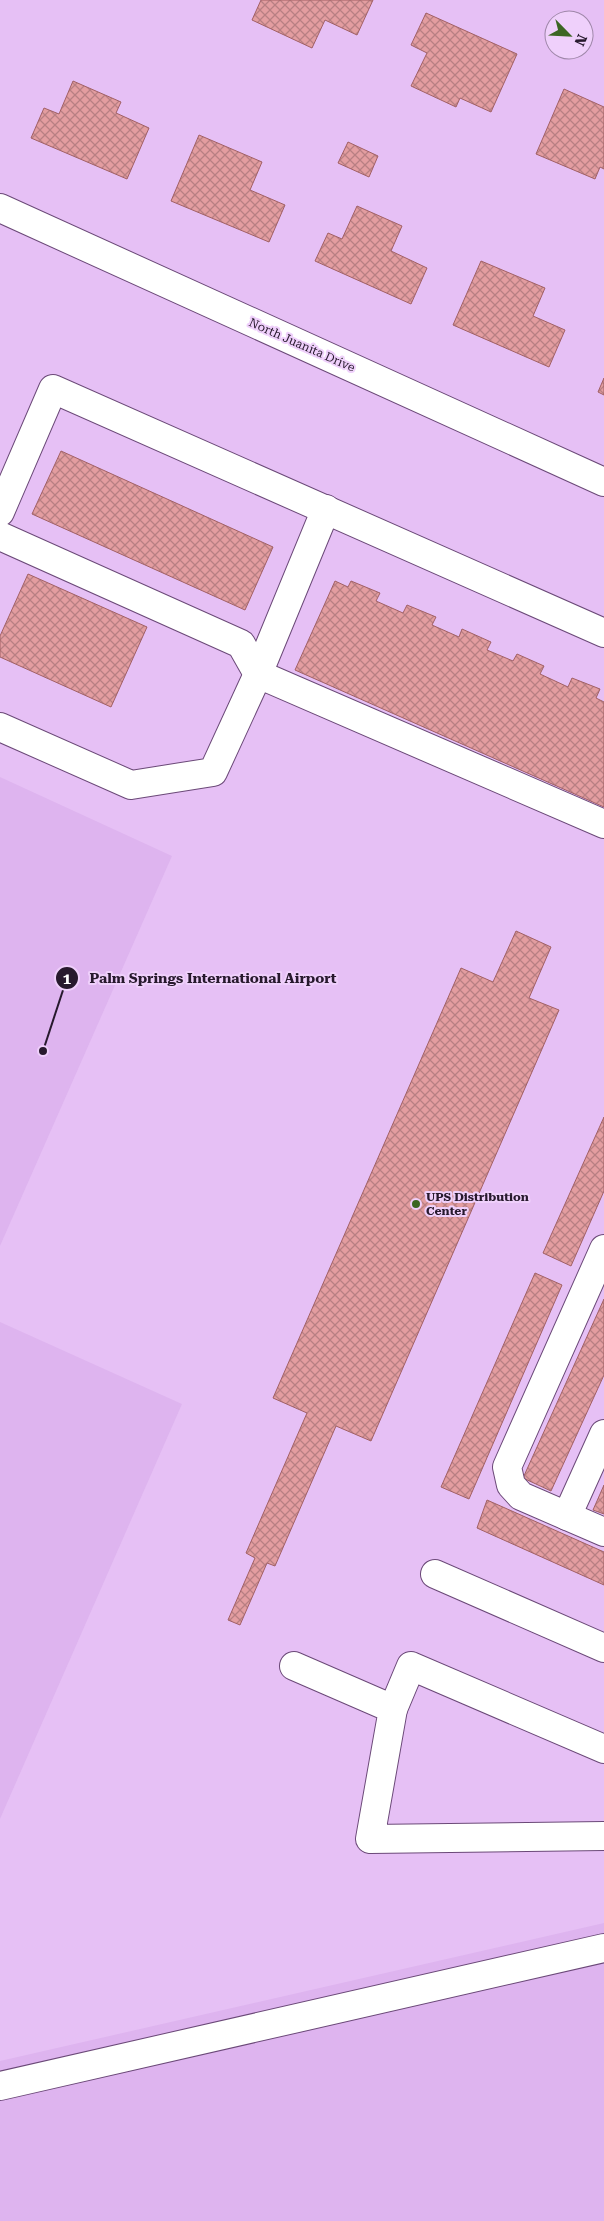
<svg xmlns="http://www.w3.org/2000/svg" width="604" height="2221" viewBox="0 0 604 2221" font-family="'Roboto Serif',serif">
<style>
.built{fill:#deb4ef}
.building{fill:url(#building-cross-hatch);stroke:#a16065}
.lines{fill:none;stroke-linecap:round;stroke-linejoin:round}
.minor-casing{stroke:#6b4978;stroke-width:30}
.minor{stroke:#fff;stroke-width:28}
.poi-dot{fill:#3c6623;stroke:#efd0fb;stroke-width:2}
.labels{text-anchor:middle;stroke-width:4;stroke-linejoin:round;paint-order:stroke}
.street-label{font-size:12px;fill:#27192d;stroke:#efd0fb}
.poi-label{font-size:12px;font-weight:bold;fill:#27192d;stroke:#efd0fb;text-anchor:start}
.leader{fill:none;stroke:#27192d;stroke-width:2}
.callout-dot{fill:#27192d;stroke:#efd0fb;stroke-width:2}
.mark-label{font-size:15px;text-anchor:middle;font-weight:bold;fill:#fff}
.callout-label{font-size:14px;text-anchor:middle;font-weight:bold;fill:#27192d;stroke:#efd0fb;stroke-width:4;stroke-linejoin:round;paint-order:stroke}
</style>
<defs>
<pattern id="building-cross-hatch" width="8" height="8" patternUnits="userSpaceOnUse" patternTransform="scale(1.25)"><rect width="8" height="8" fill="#e39da0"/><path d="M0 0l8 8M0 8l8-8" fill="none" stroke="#b87f83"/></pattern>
</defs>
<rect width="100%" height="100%" fill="#e6c0f5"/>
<g class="built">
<path d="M0,777l172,79 -172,390z"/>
<path d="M0,1322l182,82 -182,415z"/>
<path d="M604,1923v298h-604v-160z"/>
</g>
<g class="building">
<path d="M261,0h112l-16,35 -32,-15 -13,28 -60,-28z"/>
<path d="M426,13l91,41 -26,58 -31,-14 -4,9 -45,-21 16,-33 -16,-8z"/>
<path d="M73,81l48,21 -5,11 33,15 -22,51 -96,-41 13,-30 15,6z"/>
<path d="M564,89l40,18v62l-4,-2 -5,12 -59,-25z"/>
<path d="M199,135l63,27 -12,28 35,15 -16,37 -98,-41z"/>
<path d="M348,142l30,14 -9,21 -31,-14z"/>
<path d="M357,206l45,20 -11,25 36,17 -16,36 -96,-43 13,-28 14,6z"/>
<path d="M481,261l64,27 -12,28 32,14 -16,37 -96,-42z"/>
<path d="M604,378v17l-6,-3z"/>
<path d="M61,451l212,96 -28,63 -213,-96z"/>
<path d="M28,574l119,53 -36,80 -111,-50v-21z"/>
<path d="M335,581l13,6 3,-6 29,12 -4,8 27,12 4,-8 29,12 -4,8 27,12 3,-8 29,13 -4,8 26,11 4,-7 27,12 -4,8 28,13 4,-9 28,11 -4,9 8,4v105l-309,-137z"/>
<path d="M516,931l35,16 -22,51 30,12 -188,431 -35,-15 -61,140 -8,-3 -27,62 -12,-5 27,-62 -9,-5 61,-140 -34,-15 188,-430 32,14z"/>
<path d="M604,1117v74l-33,75 -28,-13z"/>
<path d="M535,1273l27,12 -93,214 -28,-12z"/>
<path d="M604,1299v76l-53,116 -28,-13z"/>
<path d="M604,1485v29l-11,-4z"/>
<path d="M487,1500l117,52v33l-127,-57z"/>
</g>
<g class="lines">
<g class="minor-casing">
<g id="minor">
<path d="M0,208l604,274"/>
<path d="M0,512l53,-123 551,244"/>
<path d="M0,536l241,108 17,30"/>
<path d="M258,674l68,-165"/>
<path d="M0,727l131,58 82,-13 45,-98 346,150"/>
<path d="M604,1249l-97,218 4,18 10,11 83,36"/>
<path d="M567,1516l37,-82"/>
<path d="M435,1574l169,74"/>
<path d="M294,1666l99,43 -23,130 234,-3"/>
<path d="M393,1709l18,-43 193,83"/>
<path d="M0,2086l604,-138"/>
</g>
</g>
<use href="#minor" class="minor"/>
</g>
<circle class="poi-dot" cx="416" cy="1204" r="5"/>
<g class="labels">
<g class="street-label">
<text transform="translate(302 345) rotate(24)" y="4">North Juanita Drive</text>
</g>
<g class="poi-label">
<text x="426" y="1201">UPS Distribution<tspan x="426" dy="14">Center</tspan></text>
</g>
</g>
<path class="leader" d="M43 1051L67 978"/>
<g class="callout-dot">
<circle cx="43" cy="1051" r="5"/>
<circle cx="67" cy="978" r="12"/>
</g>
<g class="mark-label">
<text x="67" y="984">1</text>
</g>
<g class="callout-label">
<text x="213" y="983">Palm Springs International Airport</text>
</g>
<g transform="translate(569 35) rotate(114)"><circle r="24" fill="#efd0fb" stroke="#9f87a9"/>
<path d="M0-4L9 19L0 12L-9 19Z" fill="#3c6623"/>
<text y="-8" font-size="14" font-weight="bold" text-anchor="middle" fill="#27192d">N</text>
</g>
</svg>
